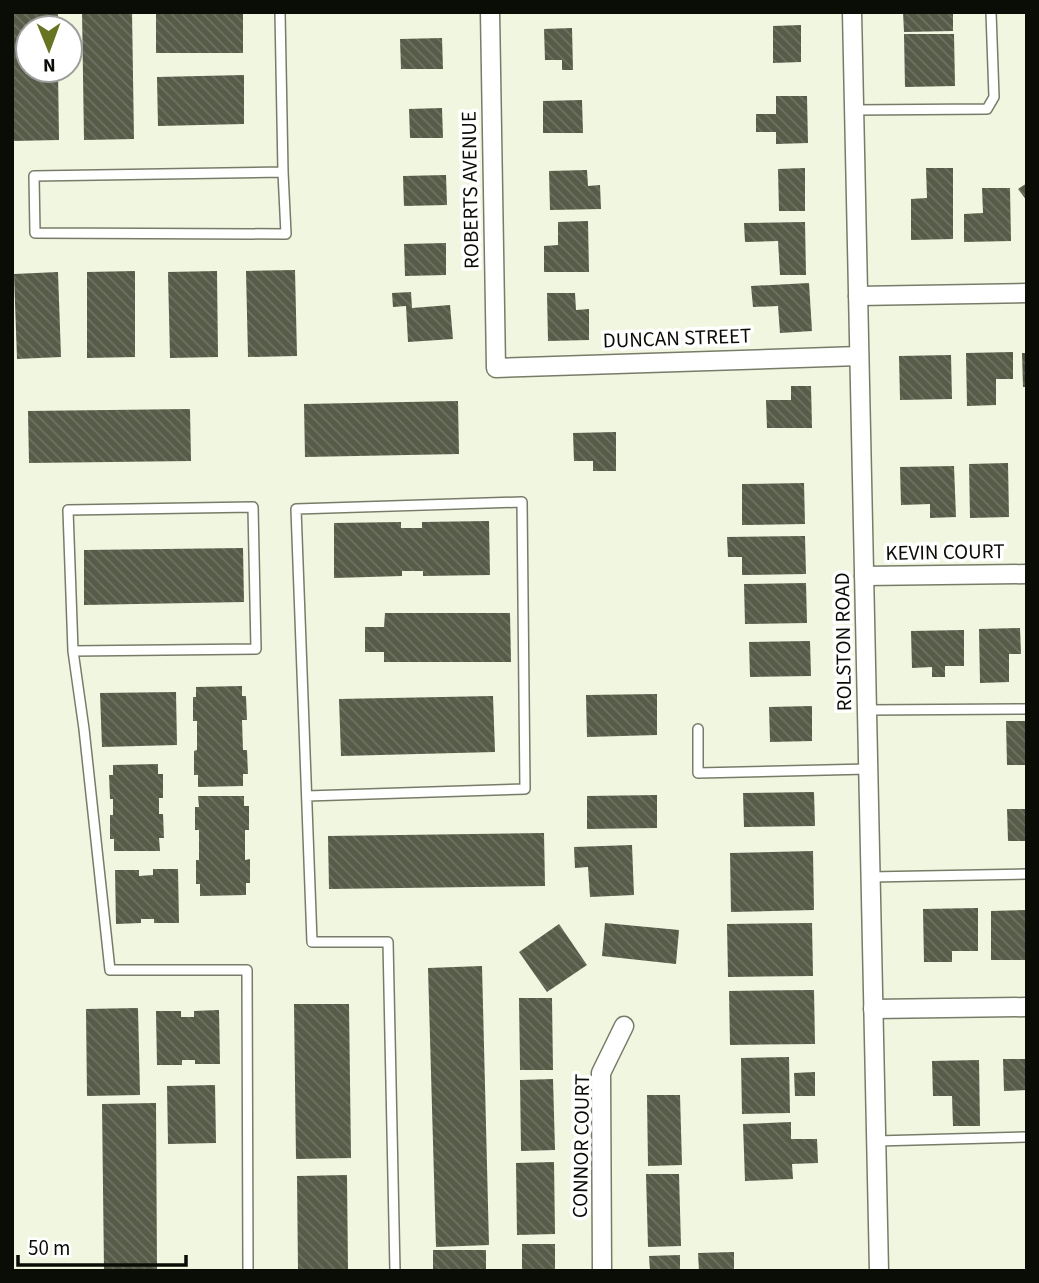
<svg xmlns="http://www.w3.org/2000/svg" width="1039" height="1283" viewBox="0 0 1039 1283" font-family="'Source Sans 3',sans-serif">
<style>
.building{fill:url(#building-back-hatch)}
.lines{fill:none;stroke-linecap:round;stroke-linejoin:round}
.lane-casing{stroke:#777c68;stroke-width:12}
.street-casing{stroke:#777c68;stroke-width:21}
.lane{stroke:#fff;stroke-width:9}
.street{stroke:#fff;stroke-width:18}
.labels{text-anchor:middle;stroke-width:7;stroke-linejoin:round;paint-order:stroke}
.street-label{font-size:21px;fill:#0a0c06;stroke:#fff}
</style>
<defs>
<pattern id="building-back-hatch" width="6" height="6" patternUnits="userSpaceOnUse" patternTransform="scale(1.75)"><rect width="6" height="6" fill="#575c49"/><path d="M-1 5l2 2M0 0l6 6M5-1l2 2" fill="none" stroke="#6f7264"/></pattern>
</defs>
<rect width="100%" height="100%" fill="#f0f6e0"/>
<g class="building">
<path d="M12,12h46v16h-30v42h30l1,70 -47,1z"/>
<path d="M82,12h50l2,127 -50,1z"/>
<rect x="156" y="12" width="87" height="41"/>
<path d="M903,12h50v19l-49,1z"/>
<path d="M801,25v37l-28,1v-37z"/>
<path d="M572,28l1,42h-11v-10h-17l-1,-31z"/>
<path d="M904,34h50l1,52 -50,1z"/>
<path d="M442,38l1,31h-42l-1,-30z"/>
<path d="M244,75v49l-86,2 -1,-49z"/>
<path d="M776,96h31l1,47 -32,1v-12h-20v-18h20z"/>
<path d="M582,100l1,33h-40v-32z"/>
<path d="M442,108l1,30h-33l-1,-29z"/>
<path d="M805,168v43h-26l-1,-42z"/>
<path d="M926,168h27v71l-42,1v-41l16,-1z"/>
<path d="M587,170l1,16 12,-1 1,24 -51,1 -1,-39z"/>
<path d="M446,175l1,30 -43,1 -1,-30z"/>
<path d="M1027,183v18l-9,-12z"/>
<path d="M982,188h28l1,53 -47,1v-28l19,-1z"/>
<path d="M588,221l1,51h-45v-26l14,-1v-23z"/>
<path d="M805,222l1,53h-26l-2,-34 -33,1 -1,-19z"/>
<path d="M446,243v32l-41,1 -1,-32z"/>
<path d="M295,270l2,86 -49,1 -2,-86z"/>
<path d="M135,271v86l-48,1v-86z"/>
<path d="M217,271l1,86 -48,1 -2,-86z"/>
<path d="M58,272l3,85 -44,2 -3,-85z"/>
<path d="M809,283l3,48 -32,2 -2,-27 -25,1 -2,-21z"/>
<path d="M411,292l1,16 38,-3 3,34 -45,3 -2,-36 -13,1 -1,-14z"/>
<path d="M547,293h28l1,17 13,-1v31l-41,1z"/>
<path d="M1013,352v27h-17v26l-29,1 -1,-53z"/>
<path d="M1022,353h5v34h-4z"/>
<path d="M951,355l1,44 -52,1 -1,-44z"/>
<path d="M791,386h20l1,42h-45l-1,-28h25z"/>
<path d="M458,401l1,53 -154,3 -1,-53z"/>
<path d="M190,409l1,52 -162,2 -1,-52z"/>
<path d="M616,432v39h-23v-10h-19l-1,-28z"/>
<path d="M1008,463l1,54 -39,1 -1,-54z"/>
<path d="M954,466l2,51 -26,1v-14l-29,1 -1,-38z"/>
<path d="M804,483l1,41 -63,1v-41z"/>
<path d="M489,521l1,54 -67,1v-5h-21v5l-68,2v-55l67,-1v6h21v-6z"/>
<path d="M805,536l1,38 -64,1v-18h-14l-1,-20z"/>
<path d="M243,548l1,54 -160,3v-55z"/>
<path d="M806,583l1,40 -62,1 -1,-40z"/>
<path d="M385,613h125l1,49h-127v-10h-19v-25h19z"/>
<path d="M1020,628l1,26h-12v28l-29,1 -1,-54z"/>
<path d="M964,630v36h-19v11h-13v-10l-20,1 -1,-37z"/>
<path d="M810,641l1,35 -61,1 -1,-35z"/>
<path d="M242,686v10h4l1,24h-5l1,30h4l1,24h-5v12l-45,1v-12h-4v-24l3,-1v-29h-4v-24h3v-10z"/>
<path d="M176,692l1,53 -75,2 -2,-54z"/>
<path d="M657,694v41l-70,2 -1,-42z"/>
<path d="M493,696l2,56 -154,4 -2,-57z"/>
<path d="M812,706v35l-42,1 -1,-35z"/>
<path d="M1006,721h21v44h-20z"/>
<path d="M158,764v10h5v24h-4v16h4l1,24h-5l1,13h-46v-12h-4v-24h3v-16h-3l-1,-24h4v-10z"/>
<path d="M814,792l1,34 -71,1 -1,-34z"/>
<path d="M657,795v33l-70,1v-33z"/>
<path d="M198,796h46v10h5v24h-4v30l5,-1v24h-4v12l-46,1v-12h-4v-24h3v-30h-4v-23h4z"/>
<path d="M1007,809h20v32h-19z"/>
<path d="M544,833l1,53 -216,3 -1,-53z"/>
<path d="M632,845l2,50 -44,2 -2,-30 -13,1 -1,-21z"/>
<path d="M813,851l1,59 -83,2 -1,-59z"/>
<path d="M153,869h25l1,54h-25v-4h-13v4l-25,1 -1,-54h24v6l14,-1z"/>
<path d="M978,908v43h-26v11h-28l-1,-53z"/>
<path d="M1027,910v50h-36v-49z"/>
<path d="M605,923l74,7 -3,34 -74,-8z"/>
<path d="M812,923l1,53 -85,1 -1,-53z"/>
<path d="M559,924l28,41 -40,27 -28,-40z"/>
<path d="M482,966l7,279 -53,2 -8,-279z"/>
<path d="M814,990l1,54 -85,1 -1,-54z"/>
<path d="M519,998h33l1,72h-33z"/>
<path d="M294,1004h55l2,154 -55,1z"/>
<path d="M138,1008l2,87 -53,1 -1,-87z"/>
<path d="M219,1010l1,54h-25v-4h-13v5h-25l-1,-54h25v6h13v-6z"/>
<path d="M789,1057l1,56 -48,1 -1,-56z"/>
<path d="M1003,1059h24v31l-23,1z"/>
<path d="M979,1060l1,66h-27l-1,-30h-19l-1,-35z"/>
<path d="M815,1072v24h-20l-1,-23z"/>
<path d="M553,1079l2,71 -34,1 -1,-71z"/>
<path d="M215,1085l1,58 -48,1 -1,-58z"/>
<path d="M647,1095h33l2,70 -34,1z"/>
<path d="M156,1103l1,168h-53l-2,-167z"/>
<path d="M791,1122v17h26l1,24 -26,1 1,15 -48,2 -2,-57z"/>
<path d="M554,1162l1,72 -38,1 -1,-72z"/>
<path d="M646,1174h33l2,72 -33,1z"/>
<path d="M347,1175l1,96h-50l-1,-95z"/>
<rect x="522" y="1244" width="33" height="27"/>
<rect x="433" y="1250" width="53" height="21"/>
<path d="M734,1252v19h-35l-1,-18z"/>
<path d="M680,1255v16h-30l-1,-15z"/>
</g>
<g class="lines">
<g class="lane-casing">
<g id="lane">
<path d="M280,12l3,160 3,62 -251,-1 -1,-57 249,-4"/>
<path d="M854,110l133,-1 7,-12 -3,-85"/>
<path d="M73,651l183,-2 -3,-142 -185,3 5,141 11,78 26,241h137l1,301"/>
<path d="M867,710l160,-1"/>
<path d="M698,729v44l170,-4"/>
<path d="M307,796l218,-7 -3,-287 -226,7 16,433h76l7,329"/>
<path d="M870,877l157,-3"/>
<path d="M876,1141l151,-4"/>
</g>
</g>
<g class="street-casing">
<g id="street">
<path d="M490,12l6,356 363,-12"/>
<path d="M852,12l27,1259"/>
<path d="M858,296l169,-3"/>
<path d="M864,576l163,-2"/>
<path d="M873,1009l154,-2"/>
<path d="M602,1271l-1,-198 23,-47"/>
</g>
</g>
<use href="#lane" class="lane"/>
<use href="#street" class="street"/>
</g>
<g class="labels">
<g class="street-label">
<text transform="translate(470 190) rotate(-91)" y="7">ROBERTS AVENUE</text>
<text transform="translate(677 338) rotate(-2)" y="7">DUNCAN STREET</text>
<text transform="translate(945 552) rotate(-1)" y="7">KEVIN COURT</text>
<text transform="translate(843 642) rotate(-91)" y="7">ROLSTON ROAD</text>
<text transform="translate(581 1146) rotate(-89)" y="7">CONNOR COURT</text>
</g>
</g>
<rect width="1039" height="1283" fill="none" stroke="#0a0c06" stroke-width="28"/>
<g transform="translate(49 49) rotate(179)"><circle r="33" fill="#ffffff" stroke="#9d9e9b" stroke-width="2"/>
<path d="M0-5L12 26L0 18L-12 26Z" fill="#667522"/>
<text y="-10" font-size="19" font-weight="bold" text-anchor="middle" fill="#0a0c06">N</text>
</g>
<path d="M18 1255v10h168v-10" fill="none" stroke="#0a0c06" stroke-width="3.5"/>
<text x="28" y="1255" font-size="21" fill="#0a0c06" stroke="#ffffff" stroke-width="5" paint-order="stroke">50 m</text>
</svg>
